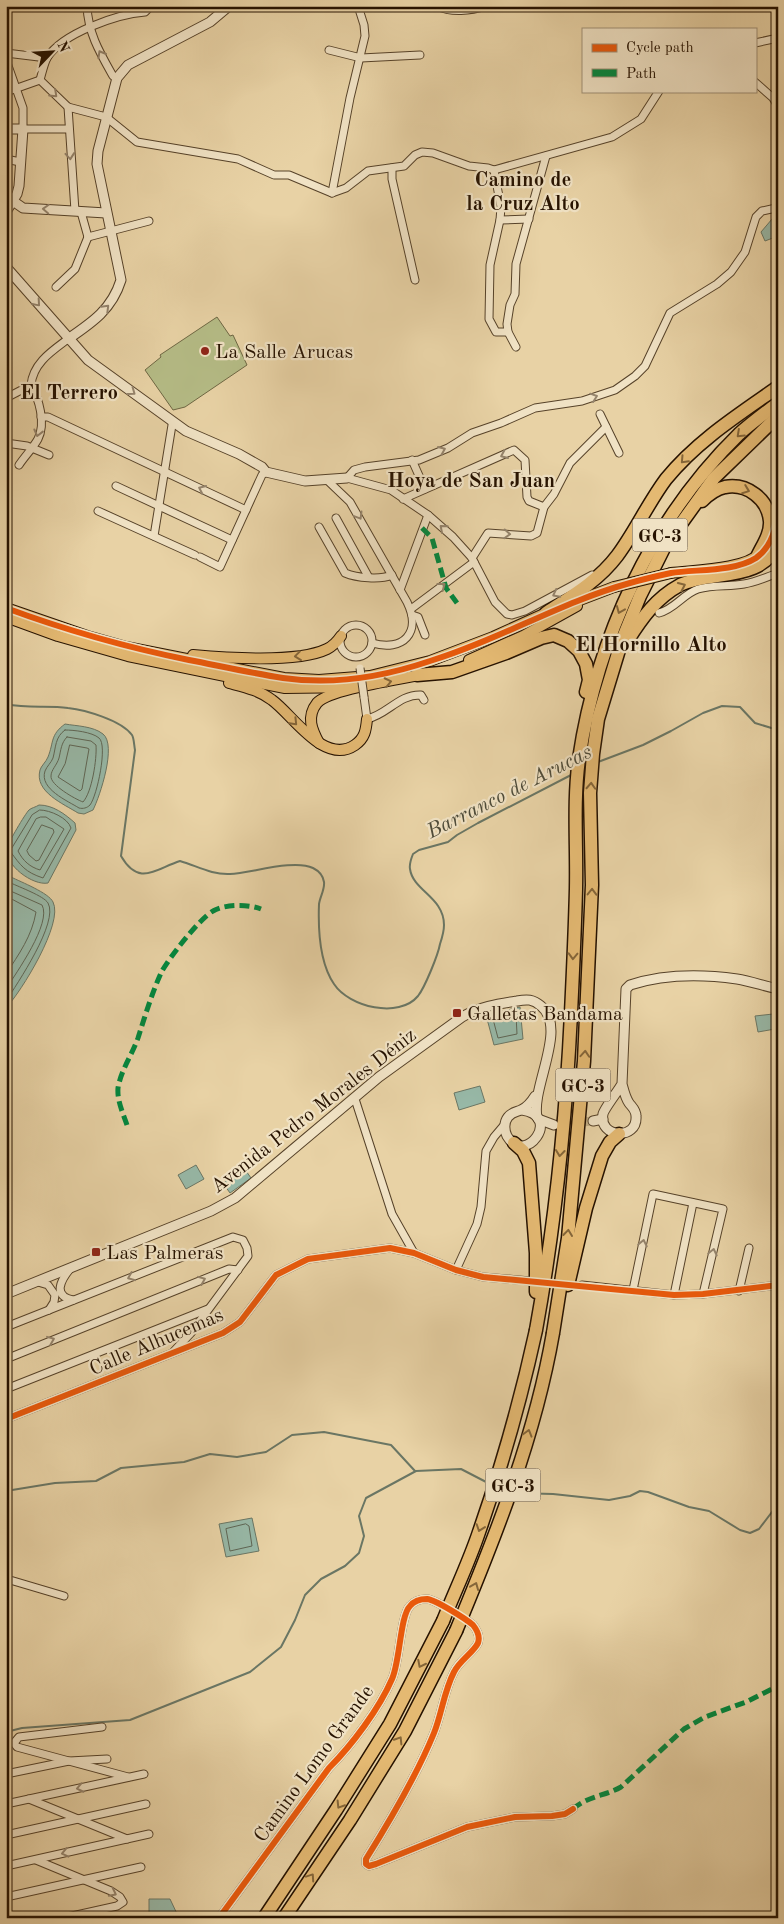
<svg xmlns="http://www.w3.org/2000/svg" width="784" height="1924" viewBox="0 0 784 1924" font-family="'Old Standard TT',serif">
<style>
.green{fill:#b5bc86;stroke:#6e6743}
.water{fill:#97b8a7;stroke:#6a7664}
.lines{fill:none;stroke-linecap:round;stroke-linejoin:round}
.shore{stroke:#5e6554;stroke-width:1}
.stream{stroke:#6a7664;stroke-width:2}
.minor-tunnel{stroke:#c1ac84;stroke-width:7;stroke-dasharray:7 3.5;stroke-linecap:butt}
.tertiary-tunnel{stroke:#c1ac84;stroke-width:9;stroke-dasharray:9 4.5;stroke-linecap:butt}
.minor-casing{stroke:#564229;stroke-width:9}
.tertiary-casing{stroke:#564229;stroke-width:11}
.primary-casing{stroke:#261200;stroke-width:12}
.motorway-casing{stroke:#261200;stroke-width:15}
.minor{stroke:#f0e2c4;stroke-width:7}
.tertiary{stroke:#f0e2c4;stroke-width:9}
.primary{stroke:#e4b972;stroke-width:10}
.motorway{stroke:#e4b972;stroke-width:12}
.minor-bridge-casing{stroke:#564229;stroke-width:9;stroke-linecap:butt}
.primary-bridge-casing{stroke:#261200;stroke-width:12;stroke-linecap:butt}
.motorway-bridge-casing{stroke:#261200;stroke-width:15;stroke-linecap:butt}
.minor-bridge{stroke:#f0e2c4;stroke-width:7}
.primary-bridge{stroke:#e4b972;stroke-width:10}
.motorway-bridge{stroke:#e4b972;stroke-width:12}
.quiet{stroke:#00873e;stroke-width:5;stroke-dasharray:10 5;stroke-linecap:butt}
.cycleway-casing{stroke:#f0e2c4;stroke-width:9}
.cycleway{stroke:#e8590c;stroke-width:6}
.oneway{stroke:#95846c}
.oneway2{stroke:#856639}
.poi-dot{fill:#8f2418;stroke:#f0e2c4;stroke-width:2}
.labels{text-anchor:middle;stroke-width:4.5;stroke-linejoin:round;paint-order:stroke}
.shield{fill:#f0e2c4;stroke:#63503b;stroke-width:1}
.shield-label{font-size:19px;font-weight:bold;fill:#261200}
.poi-label{font-size:20px;fill:#261200;stroke:#f0e2c4;text-anchor:start}
.street-label{font-size:20px;fill:#261200;stroke:#f0e2c4}
.neighbourhood-label{font-size:21px;font-weight:bold;fill:#261200;stroke:#f0e2c4}
.water-label{font-size:21px;font-style:italic;fill:#4e4c3a;stroke:#f0e2c4}
</style>
<rect width="100%" height="100%" fill="#e8d2a5"/>
<filter id="stains"><feTurbulence type="fractalNoise" baseFrequency=".004" numOctaves="4"/><feColorMatrix values="0 0 0 0 .2 0 0 0 0 .09 0 0 0 0 .02 0 0 0 .5 -.17"/></filter>
<radialGradient id="worn" r=".72"><stop offset=".6" stop-color="#630" stop-opacity="0"/><stop offset="1" stop-color="#630" stop-opacity=".3"/></radialGradient>
<path class="green" d="M217,317l13,19 3,-1 14,30 -62,42 -12,3 -28,-40 16,-13 -1,-2z"/>
<g class="water">
<path d="M778,212v24l-13,5 -4,-9z"/>
<path d="M65,724c11,2 28,2 38,10 14,11 -3,62 -10,76l-9,4 -6,-1c-14,-9 -44,-21 -38,-43 1,-4 6,-8 8,-13 6,-15 2,-22 17,-33z"/>
<path d="M39,805c14,0 26,9 36,18l1,7 -28,53c-15,3 -44,-18 -41,-35 1,-5 18,-34 22,-38 2,-2 7,-3 10,-5z"/>
<path d="M11,877c10,5 38,16 42,25 11,21 -32,90 -47,106v-130z"/>
<path d="M520,1007l3,32 -29,6 -8,-30z"/>
<path d="M773,1014l2,15 -17,3 -3,-16z"/>
<path d="M480,1086l5,16 -26,8 -5,-17z"/>
<path d="M196,1165l8,14 -18,10 -8,-14z"/>
<path d="M244,1168l7,10 -21,15 -7,-10z"/>
<path d="M252,1518l7,33 -33,6 -7,-33z"/>
<path d="M149,1899h21l9,19h-30z"/>
</g>
<g class="lines">
<g class="shore">
<path d="M65,730c9,0 27,2 34,8 9,7 -2,58 -9,67 -3,3 -7,4 -11,3 -11,-7 -40,-19 -34,-37 2,-5 6,-8 8,-13 3,-11 2,-21 12,-28z"/>
<path d="M67,737l24,4 5,4c1,14 -4,47 -13,57 -8,-3 -33,-17 -32,-26 0,-6 6,-11 8,-18 2,-8 2,-15 8,-21z"/>
<path d="M70,745l17,3 2,1 -7,40 -2,2 -22,-14 7,-13z"/>
<path d="M40,810c10,0 28,8 31,18l-28,50c-18,-6 -22,-12 -33,-27l22,-36z"/>
<path d="M41,817h5l18,12 -24,41c-10,-3 -17,-9 -22,-19l18,-32z"/>
<path d="M42,825l11,4 1,3 -15,28 -3,1 -7,-6 -2,-4z"/>
<path d="M6,882l5,1c8,4 33,13 37,20 11,19 -31,81 -42,98"/>
<path d="M6,889l36,16c10,18 -26,68 -36,84"/>
<path d="M6,896l30,16c-4,24 -17,42 -30,62"/>
<path d="M513,1014l3,1 1,19 -19,4 -5,-19z"/>
<path d="M246,1524l3,2 3,20 -22,5 -4,-22z"/>
</g>
<g class="stream">
<path d="M6,704c23,5 41,1 62,4 17,2 53,12 64,27 2,3 2,10 3,15l-14,106c18,31 34,13 59,5 17,5 32,14 50,13 21,-1 64,-15 83,-6 6,3 10,7 11,14 1,7 -4,15 -5,22 -1,26 0,58 15,80 15,23 65,35 84,12 7,-9 20,-41 22,-52 2,-6 4,-13 4,-19 0,-28 -31,-34 -34,-56 -1,-5 1,-10 3,-15l6,-4 29,-8 9,-7 21,-12 95,-49"/>
<path d="M598,762l45,-17 28,-14 32,-18 19,-7 18,1 15,16 23,7"/>
<path d="M6,1491l49,-8 41,-2 25,-13 63,-6 26,-8 27,3 29,-5 26,-17 32,-3 67,13 24,26"/>
<path d="M515,1493l38,1 56,6 21,-4 10,-5 8,1 41,15 20,4 31,19 10,3 9,-4 19,-25"/>
<path d="M6,1732l16,-4 108,-8 120,-48 31,-25 14,-27 10,-25 16,-16 24,-13 14,-13 5,-17 -5,-20 7,-18 50,-27 45,-2 29,15"/>
</g>
<path class="minor-tunnel" d="M541,1282l41,3"/>
<path class="tertiary-tunnel" d="M558,1124l35,-3"/>
<g class="minor-casing">
<g id="minor">
<path d="M87,6c1,27 13,47 26,70l4,2"/>
<path d="M437,6c14,7 34,5 48,0"/>
<path d="M755,43l23,-5"/>
<path d="M329,50l32,8 59,-3"/>
<path d="M6,53l41,5"/>
<path d="M6,60l17,48v21h45"/>
<path d="M40,80l28,27 38,10 31,25 101,17 36,16h15l43,18 14,-5 22,-17 36,-5 11,-11 7,-3 11,1 36,13 19,2 6,2 118,-33 29,-18 18,-28"/>
<path d="M40,80c2,-7 4,-16 7,-22 15,-25 71,-44 98,-46l6,-6"/>
<path d="M755,82l18,16 5,8"/>
<path d="M6,92l34,-12"/>
<path d="M68,107l7,104"/>
<path d="M6,159l14,3"/>
<path d="M392,168v11l23,101"/>
<path d="M494,170l7,37 -1,13 -10,45 -1,54 7,13h12"/>
<path d="M332,193l18,-95 15,-62 -1,-11 -6,-19"/>
<path d="M81,212l7,25"/>
<path d="M500,220l29,-1"/>
<path d="M88,237l61,-16"/>
<path d="M56,287l19,-18 13,-32"/>
<path d="M516,347l-8,-15 -1,-8 3,-19 5,-11 1,-30 30,-108"/>
<path d="M31,385c2,-22 21,-34 37,-46"/>
<path d="M6,398l25,-13"/>
<path d="M600,414l19,39"/>
<path d="M41,417h7l198,93"/>
<path d="M6,443l21,3 22,9"/>
<path d="M412,460l13,29"/>
<path d="M19,465c6,-9 14,-17 19,-26 8,-16 1,-40 -7,-54"/>
<path d="M327,480l23,22 57,100c15,31 -4,50 -35,41"/>
<path d="M116,486l116,54"/>
<path d="M403,499l111,-49 11,10 2,37 2,4 15,6"/>
<path d="M98,511l97,44"/>
<path d="M336,518l32,58"/>
<path d="M319,527l26,46c12,5 35,7 47,2"/>
<path d="M154,536l18,-111 2,-3"/>
<path d="M200,557l20,10 42,-92 4,-3"/>
<path d="M472,558l16,-25 43,3 6,-3 7,-26 10,-13 16,-31 36,-36"/>
<path d="M592,575l-67,36 -13,4 -5,-1 -12,-12 -23,-44 -19,-21 -25,-22 -37,-25 -44,-12 7,-8 11,-3 54,-7 29,-12 24,-15 29,-10 34,-15 47,-7 33,-11 20,-14 10,-10 25,-53 47,-29 14,-12 14,-20 11,-35 6,-6 14,-3 2,-4"/>
<path d="M400,590l28,-75"/>
<path d="M411,609l63,-47"/>
<path d="M659,613c16,-4 24,-19 39,-24 16,-5 31,-2 46,-5 12,-2 23,-7 34,-11"/>
<path d="M412,615l6,2 7,18"/>
<circle cx="356" cy="641" r="16"/>
<path d="M364,697l3,22c20,-4 32,-25 54,-24l3,5"/>
<path d="M355,1099l37,115 22,39"/>
<path d="M70,1269c-9,11 -18,27 3,31"/>
<path d="M456,1270l21,-46 4,-17 5,-56 8,-14 11,-13"/>
<path d="M38,1282l10,3 7,10 -1,7 -5,8"/>
<path d="M582,1285l92,10 29,-1 75,-9"/>
<path d="M633,1290l20,-96 70,15 -20,85"/>
<path d="M739,1291l10,-43"/>
<path d="M674,1295l19,-92"/>
<path d="M6,1327l227,-90 10,3 4,8 1,8 -57,77 -17,18"/>
<path d="M6,1359l223,-90 9,1"/>
<path d="M6,1389l202,-80"/>
<path d="M6,1419l217,-86 17,-11 36,-47 32,-16 82,-11 24,5 42,17 27,7 47,4"/>
<path d="M6,1581l4,-1 54,16"/>
<path d="M102,1727l-83,10 -5,6 3,4 111,30"/>
<path d="M6,1774l63,-13 38,-2"/>
<path d="M29,1799l98,40"/>
<path d="M6,1804l138,-30"/>
<path d="M6,1835l140,-31"/>
<path d="M36,1860l75,31 9,6 3,5 -6,4 -54,12"/>
<path d="M6,1866l143,-32"/>
<path d="M6,1897l135,-30"/>
<path d="M219,1918l110,-150c23,-23 50,-59 63,-89 8,-17 8,-63 18,-73 4,-5 11,-7 17,-7 9,1 39,20 46,26 4,5 7,12 5,18 -4,9 -19,18 -24,29 -10,19 -12,41 -20,61 -18,44 -43,86 -68,126v5l3,2 7,-2 91,-37 48,-10 37,-1 13,-2 8,-5"/>
</g>
</g>
<g class="tertiary-casing">
<g id="tertiary">
<path d="M6,129h17l-4,57 -2,8 -11,18"/>
<path d="M13,201l10,7 83,5"/>
<path d="M6,267l82,93 98,71 53,23 23,13 4,5 39,9 42,-3"/>
<path d="M68,339c25,-17 44,-30 53,-59l-24,-116 1,-13 19,-73 11,-13 82,-43 19,-16"/>
<path d="M622,1084c-4,7 -18,25 -19,30 -5,24 35,27 33,2 0,-6 -4,-9 -7,-13 -4,-6 -5,-12 -7,-19l4,-95 4,-4c34,-11 71,-11 107,-6 13,2 27,7 41,10"/>
<path d="M522,1110c41,6 3,57 -15,26 -3,-6 -3,-14 1,-19 4,-5 8,-5 13,-7 6,-3 11,-9 14,-14"/>
<path d="M538,1119l16,6"/>
<path d="M593,1121l10,-2"/>
<path d="M6,1294l205,-83 24,-13 144,-121 83,-60c17,-10 35,-13 55,-16 10,-2 16,-2 24,5 27,22 -10,81 -4,111"/>
</g>
</g>
<g class="primary-casing">
<g id="primary">
<path d="M771,540l7,-21"/>
<path d="M671,573c24,-3 73,-3 90,-20"/>
<path d="M6,608l81,28 39,11 158,31 35,2 51,-4 60,-15 63,-24 53,-24 68,-26"/>
<path d="M6,617l52,19 70,20 102,21 55,11 74,-1"/>
<path d="M193,655c34,3 105,8 134,-6 6,-3 10,-7 14,-13"/>
<path d="M469,660l54,-24 54,-30"/>
<path d="M229,683c15,4 30,7 43,17 21,15 52,66 83,45 10,-7 11,-15 12,-26"/>
<path d="M319,743c-7,-13 -13,-26 -2,-40 12,-14 86,-24 107,-29"/>
</g>
</g>
<g class="motorway-casing">
<g id="motorway">
<path d="M702,501c7,-7 14,-12 23,-14 22,-4 43,12 45,34 1,13 -8,25 -13,36"/>
<path d="M546,613c26,-17 52,-32 71,-57 18,-24 31,-53 49,-77 31,-38 72,-64 112,-92"/>
<path d="M628,640c14,-22 28,-42 52,-55 31,-15 84,-2 98,-43"/>
<path d="M417,675l35,-3 54,-19 35,-15 13,-3 14,6 11,10 7,13 3,16 -3,12"/>
<path d="M514,1143l9,8 6,12 7,90v39"/>
<path d="M568,1285l18,-77 16,-52 8,-14 9,-8"/>
<path d="M536,1330c19,-105 30,-211 35,-317 2,-41 4,-83 5,-124 1,-44 -3,-87 3,-130 18,-121 72,-239 160,-325 12,-11 26,-21 39,-31"/>
<path d="M553,1333l15,-95 16,-177 8,-176 -2,-92 3,-39 5,-35 24,-79 18,-44 25,-50 49,-68 64,-62"/>
<path d="M264,1918l72,-108 54,-86 53,-103"/>
<path d="M284,1918l66,-98 55,-89 51,-100"/>
</g>
</g>
<use href="#minor" class="minor"/>
<use href="#tertiary" class="tertiary"/>
<use href="#primary" class="primary"/>
<use href="#motorway" class="motorway"/>
<g class="minor-bridge-casing">
<path id="minor-bridge" d="M360,668l4,29"/>
</g>
<g class="primary-bridge-casing">
<path id="primary-bridge" d="M614,587l57,-14"/>
</g>
<g class="motorway-bridge-casing">
<g id="motorway-bridge">
<path d="M443,1621c12,-30 26,-59 36,-89 23,-66 42,-133 57,-202"/>
<path d="M456,1631c40,-96 79,-194 97,-298"/>
</g>
</g>
<use href="#minor-bridge" class="minor-bridge"/>
<use href="#primary-bridge" class="primary-bridge"/>
<use href="#motorway-bridge" class="motorway-bridge"/>
<g class="quiet">
<path d="M422,528l10,10 14,50 11,15"/>
<path d="M127,1125c-4,-12 -10,-24 -9,-37 3,-18 14,-33 20,-50 7,-22 14,-45 23,-65 7,-14 39,-55 52,-62 12,-7 35,-7 48,-2"/>
<path d="M573,1809c15,-13 32,-13 48,-22l63,-58 21,-12 41,-15 32,-16"/>
</g>
<g class="cycleway-casing">
<g id="cycleway">
<path d="M6,608c62,23 119,39 183,52 31,6 63,13 94,18 49,7 100,-1 147,-17 69,-21 131,-59 200,-78 14,-4 27,-7 41,-10 25,-4 63,-1 85,-15 13,-9 18,-24 22,-39"/>
<path d="M6,1419l217,-86 17,-11 36,-47 32,-16 82,-11 24,5 42,17 27,7 191,18 29,-1 75,-9"/>
<path d="M219,1918l110,-150c23,-23 50,-59 63,-89 8,-17 8,-63 18,-73 4,-5 11,-7 17,-7 9,1 39,20 46,26 4,5 7,12 5,18 -4,9 -19,18 -24,29 -10,19 -12,41 -20,61 -18,44 -43,86 -68,126v5l3,2 7,-2 91,-37 48,-10 37,-1 13,-2 8,-5"/>
</g>
</g>
<use href="#cycleway" class="cycleway"/>
</g>
<defs><path id="oneway-chevron" d="M-2-3.5L2.5 0L-2 3.5" fill="none" stroke-width="1.6" stroke-linecap="round" stroke-linejoin="round" transform="scale(1.25)"/></defs>
<g class="oneway">
<use href="#oneway-chevron" transform="translate(101 54) rotate(-120)"/>
<use href="#oneway-chevron" transform="translate(54 94) rotate(43)"/>
<use href="#oneway-chevron" transform="translate(70 156) rotate(85)"/>
<use href="#oneway-chevron" transform="translate(46 209) rotate(-177)"/>
<use href="#oneway-chevron" transform="translate(37 303) rotate(49)"/>
<use href="#oneway-chevron" transform="translate(106 308) rotate(-45)"/>
<use href="#oneway-chevron" transform="translate(132 392) rotate(36)"/>
<use href="#oneway-chevron" transform="translate(594 397) rotate(-19)"/>
<use href="#oneway-chevron" transform="translate(38 433) rotate(104)"/>
<use href="#oneway-chevron" transform="translate(442 450) rotate(-23)"/>
<use href="#oneway-chevron" transform="translate(504 455) rotate(156)"/>
<use href="#oneway-chevron" transform="translate(202 489) rotate(-155)"/>
<use href="#oneway-chevron" transform="translate(359 516) rotate(59)"/>
<use href="#oneway-chevron" transform="translate(443 528) rotate(-139)"/>
<use href="#oneway-chevron" transform="translate(507 534) rotate(3)"/>
<use href="#oneway-chevron" transform="translate(442 586) rotate(-37)"/>
<use href="#oneway-chevron" transform="translate(556 594) rotate(153)"/>
<use href="#oneway-chevron" transform="translate(643 1243) rotate(-78)"/>
<use href="#oneway-chevron" transform="translate(713 1252) rotate(-77)"/>
<use href="#oneway-chevron" transform="translate(131 1277) rotate(158)"/>
<use href="#oneway-chevron" transform="translate(202 1280) rotate(-22)"/>
<use href="#oneway-chevron" transform="translate(51 1340) rotate(-22)"/>
<use href="#oneway-chevron" transform="translate(80 1788) rotate(168)"/>
<use href="#oneway-chevron" transform="translate(65 1853) rotate(167)"/>
<use href="#oneway-chevron" transform="translate(113 1893) rotate(27)"/>
</g>
<g class="oneway2">
<use href="#oneway-chevron" transform="translate(740 434) rotate(137)"/>
<use href="#oneway-chevron" transform="translate(684 460) rotate(133)"/>
<use href="#oneway-chevron" transform="translate(746 490) rotate(21)"/>
<use href="#oneway-chevron" transform="translate(682 586) rotate(-25)"/>
<use href="#oneway-chevron" transform="translate(620 610) rotate(113)"/>
<use href="#oneway-chevron" transform="translate(298 656) rotate(173)"/>
<use href="#oneway-chevron" transform="translate(388 682) rotate(-12)"/>
<use href="#oneway-chevron" transform="translate(294 722) rotate(46)"/>
<use href="#oneway-chevron" transform="translate(591 786) rotate(-87)"/>
<use href="#oneway-chevron" transform="translate(592 892) rotate(-89)"/>
<use href="#oneway-chevron" transform="translate(573 956) rotate(92)"/>
<use href="#oneway-chevron" transform="translate(585 1054) rotate(-86)"/>
<use href="#oneway-chevron" transform="translate(560 1153) rotate(96)"/>
<use href="#oneway-chevron" transform="translate(568 1233) rotate(-83)"/>
<use href="#oneway-chevron" transform="translate(528 1433) rotate(-74)"/>
<use href="#oneway-chevron" transform="translate(480 1528) rotate(109)"/>
<use href="#oneway-chevron" transform="translate(475 1586) rotate(-68)"/>
<use href="#oneway-chevron" transform="translate(421 1664) rotate(117)"/>
<use href="#oneway-chevron" transform="translate(399 1740) rotate(-58)"/>
<use href="#oneway-chevron" transform="translate(340 1805) rotate(122)"/>
<use href="#oneway-chevron" transform="translate(311 1877) rotate(-56)"/>
</g>
<g class="poi-dot">
<circle cx="205" cy="351" r="5"/>
<rect x="452" y="1008" width="10" height="10" rx="2.5"/>
<rect x="91" y="1247" width="10" height="10" rx="2.5"/>
</g>
<g class="labels">
<g class="shield">
<rect x="632.5" y="518.5" width="55" height="33" rx="4"/>
<rect x="555.5" y="1068.5" width="55" height="33" rx="4"/>
<rect x="485.5" y="1468.5" width="55" height="33" rx="4"/>
</g>
<g class="shield-label">
<text x="660" y="542">GC-3</text>
<text x="583" y="1092">GC-3</text>
<text x="513" y="1492">GC-3</text>
</g>
<g class="poi-label">
<text x="215" y="358">La Salle Arucas</text>
<text x="467" y="1020">Galletas Bandama</text>
<text x="106" y="1259">Las Palmeras</text>
</g>
<g class="street-label">
<text transform="translate(313 1110) rotate(-38)" y="7">Avenida Pedro Morales Déniz</text>
<text transform="translate(156 1341) rotate(-23)" y="7">Calle Alhucemas</text>
<text transform="translate(313 1763) rotate(-54)" y="7">Camino Lomo Grande</text>
</g>
<g class="neighbourhood-label">
<text x="523" y="186">Camino de<tspan x="523" dy="24">la Cruz Alto</tspan></text>
<text x="69" y="399">El Terrero</text>
<text x="471" y="487">Hoya de San Juan</text>
<text x="651" y="651">El Hornillo Alto</text>
</g>
<g class="water-label">
<text transform="translate(509 791) rotate(-27)" y="7">Barranco de Arucas</text>
</g>
</g>
<rect width="784" height="1924" fill="none" stroke="#e8d2a5" stroke-width="25"/>
<rect x="8" y="8" width="769" height="1909" fill="none" stroke="#261200" stroke-width="2.5"/>
<rect x="12" y="12" width="759" height="1899" fill="none" stroke="#261200"/>
<rect x="582" y="28" width="175" height="65" fill="#f0e2c4" stroke="#9f8f76"/>
<rect x="592" y="44" width="25" height="8" fill="#e8590c" stroke="#9f8f76"/>
<text x="626" y="52" font-size="15" fill="#261200">Cycle path</text>
<rect x="592" y="69" width="25" height="8" fill="#00873e" stroke="#9f8f76"/>
<text x="626" y="78" font-size="15" fill="#261200">Path</text>
<g transform="translate(52 52) rotate(65)" stroke="#f0e2c4" stroke-width="4" paint-order="stroke">
<path d="M0-4L9 19L0 12L-9 19Z" fill="#261200"/>
<text y="-8" font-size="14" font-weight="bold" text-anchor="middle" fill="#261200">N</text>
</g>
<rect width="100%" height="100%" filter="url(#stains)"/>
<rect width="100%" height="100%" fill="url(#worn)"/>
</svg>
